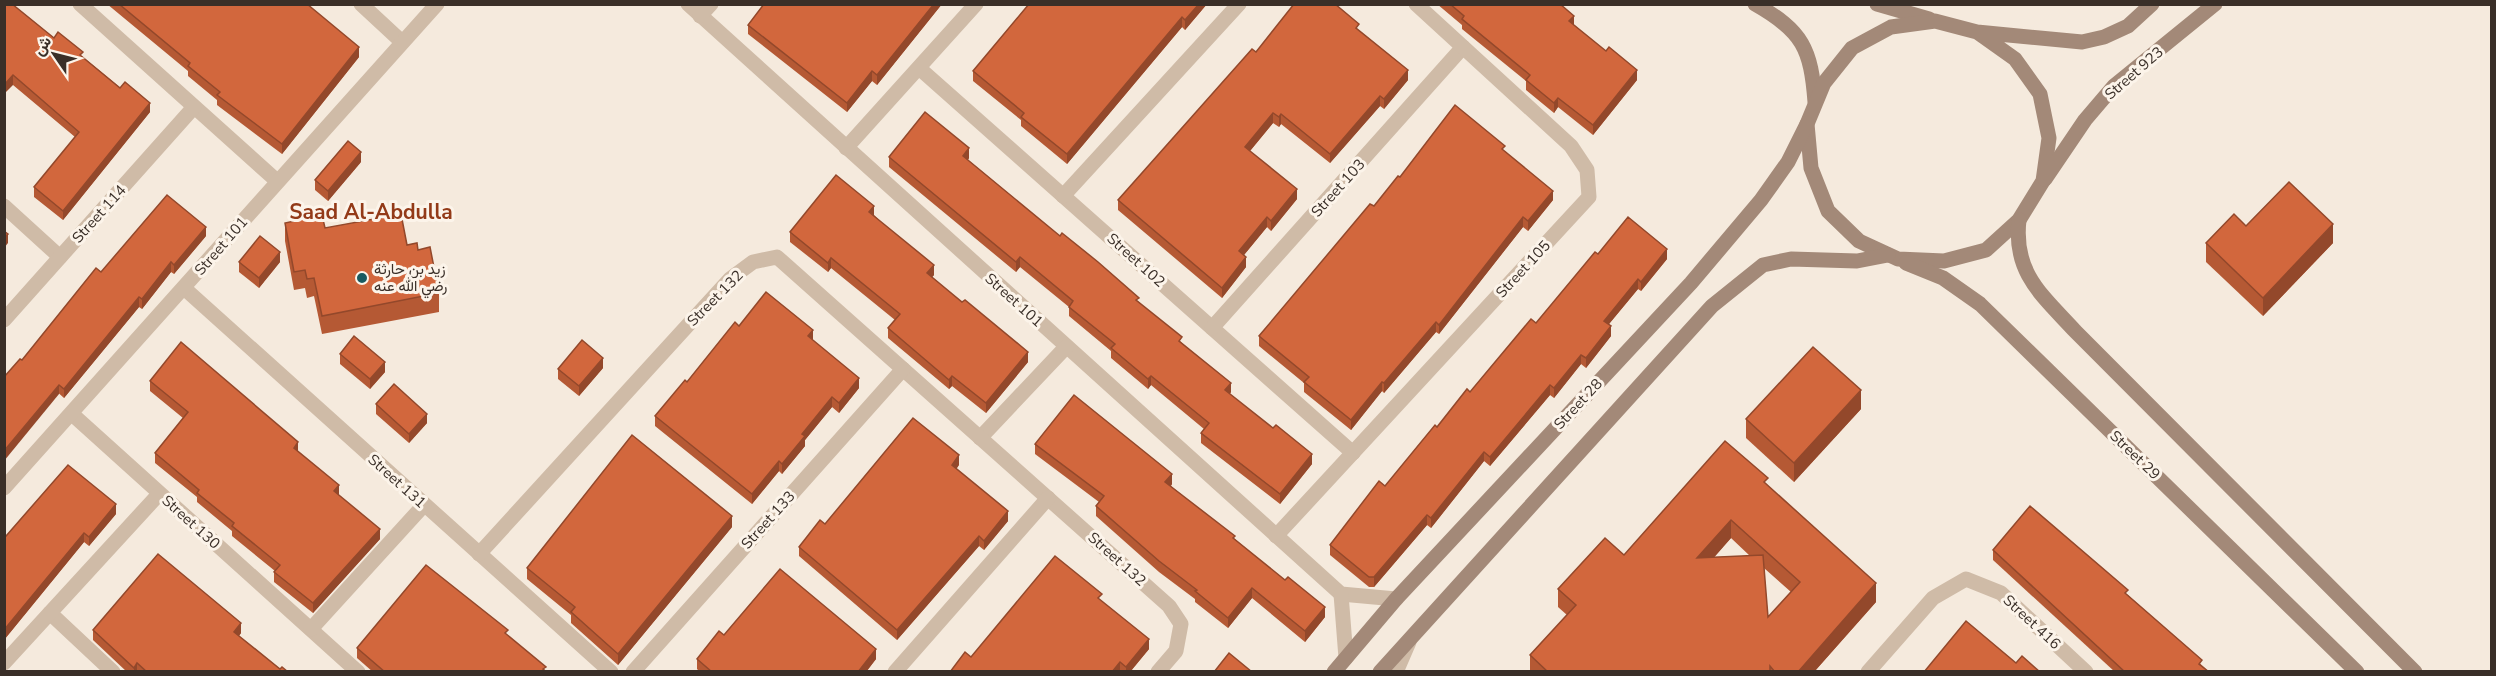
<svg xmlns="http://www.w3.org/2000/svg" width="2496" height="676" viewBox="0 0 2496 676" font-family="'Nunito Sans',Vazirmatn,sans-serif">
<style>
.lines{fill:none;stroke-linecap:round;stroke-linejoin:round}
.street{stroke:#cfbba7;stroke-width:15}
.secondary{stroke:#a38978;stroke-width:15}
.wall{fill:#b55934;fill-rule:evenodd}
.shaded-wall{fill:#93482b}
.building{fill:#d2673d;stroke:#93482b;stroke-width:1.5;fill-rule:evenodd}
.poi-dot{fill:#195a61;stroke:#fcf4ea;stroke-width:2}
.labels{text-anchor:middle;stroke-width:6;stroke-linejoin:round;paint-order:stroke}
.street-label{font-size:15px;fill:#3a2f28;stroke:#fcf4ea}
.poi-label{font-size:15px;fill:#3a2f28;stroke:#fcf4ea;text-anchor:start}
.district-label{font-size:21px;font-weight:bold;fill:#933a18;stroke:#fcf4ea}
</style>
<rect width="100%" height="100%" fill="#f5eadd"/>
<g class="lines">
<g class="street">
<path d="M80,4l197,177"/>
<path d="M361,4l41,38"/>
<path d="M688,4l653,590 55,5"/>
<path d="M700,16l11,-12"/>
<path d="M919,68l434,385"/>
<path d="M846,148l130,-144"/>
<path d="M1063,196l176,-192"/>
<path d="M4,206l56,51"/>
<path d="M184,288l427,384"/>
<path d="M4,320l190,-213"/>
<path d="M1212,328l251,-281"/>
<path d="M72,414l286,258"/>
<path d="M980,438l86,-91"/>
<path d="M4,488l433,-484"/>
<path d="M1276,536l313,-339 -2,-27 -16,-24 -155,-142"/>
<path d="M479,554l251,-275 23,-17 24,-5 392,349 12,18 -5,27 -18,21"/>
<path d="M1341,594l5,64"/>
<path d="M50,613l63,59"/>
<path d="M311,629l113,-124"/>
<path d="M4,663l155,-169"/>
<path d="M633,672l270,-303"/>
<path d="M895,672l153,-174"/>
<path d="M1396,672l13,-30"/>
<path d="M1868,672l65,-74 33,-19 35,14 85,79"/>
</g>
<g class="secondary">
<path d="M1755,4c48,27 56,45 60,98"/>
<path d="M1877,4l52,15"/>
<path d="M1977,32l38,27 25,35 9,44 -6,43 -24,39 -33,30 -42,11 -46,-2 -39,-18 -31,-30 -17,-43 -4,-44 17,-41 28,-35 39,-21 44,-6 42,11 105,10 22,-5 24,-11 24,-22"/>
<path d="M2045,179l40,-59 29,-34 101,-82"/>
<path d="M2019,220c-6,53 23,75 56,111l340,341"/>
<path d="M1906,263l37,15 37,26 377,368"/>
<path d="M1334,672l62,-73 295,-316 70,-83 27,-38 19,-38"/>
<path d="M1380,672l332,-366 51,-41 28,-6 66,2 31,-6"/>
</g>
</g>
<g class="wall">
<path d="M4,4l79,53 67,55 -87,108 -29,-23v-10l41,-50 -62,-52z"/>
<path d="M107,4h200l52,53 -77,97 -65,-49v-5l-29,-24v-5z"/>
<path d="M764,4h178l-65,81 -5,-4 -25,31 -99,-78v-9z"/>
<path d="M1029,4h178l-22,26 -3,-3 -115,137 -46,-38v-6l-48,-39v-10z"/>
<path d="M1437,4h123l14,21 63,55 -44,55 -35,-28 -4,6 -28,-23v-9l-64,-52v-4z"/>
<path d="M1359,31l49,49 -24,29 -4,-3 -50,57 -49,-39 -2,3 -6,-4 -23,28 47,48 -26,32 -4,-4 -23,28 2,12 -24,31 -104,-88v-10l138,-148z"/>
<path d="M1505,151l48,49 -25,31 -5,-4 -84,107 -3,-2 -52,61 -2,-2 -31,39 -47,-38v-9l-45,-37v-10l141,-159z"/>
<path d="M889,157l80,1 -1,2 171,142 43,41 49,49 -1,2 82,70 -32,40 -79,-61v-10l3,-4 -53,-44 -3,4 -37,-31v-7l-42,-35v-9l-49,-40 -4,5 -127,-105z"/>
<path d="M361,162l-33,39 -13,-11v-10z"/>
<path d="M874,215l60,60 -2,2 96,85 -42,51 -34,-27 -3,3 -61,-51v-10l7,-8 -64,-52 -3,4 -38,-30v-10z"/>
<path d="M285,223l40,5 82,17 11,5 21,43v19l-117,22 -8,-38 -7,2 -2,-10 -11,2 -9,-49z"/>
<path d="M2246,226l87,17 -70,73 -57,-54v-19z"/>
<path d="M206,236l-32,38 -3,-2 -29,37 -3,-2 -75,91 -42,-38 79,-88z"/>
<path d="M1598,254l69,5 -26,32 -3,-2 -29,35 2,12 -25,32 -5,-4 -27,34 -4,-3 -60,71 -6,-5 -53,67 -4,-3 -53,62h-5l-39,-32v-10l55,-59 52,-59 99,-104z"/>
<path d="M239,262h41l-21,26 -20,-16z"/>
<path d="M739,326l73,14 47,48 -20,25 -7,-6 -27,33v6l-23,28 -3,-3 -27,33 -97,-78v-10z"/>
<path d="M340,354l45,18 -15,17 -30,-25z"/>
<path d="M603,368l-24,28 -21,-17v-10z"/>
<path d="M150,381l148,71 82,87 -67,74 -39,-31v-10l1,-1 -43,-35v-5l-35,-29v-5l-42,-34v-10l28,-35 -33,-27z"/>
<path d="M376,404l51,19 -18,20 -33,-29z"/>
<path d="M1861,409l-67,73 -48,-44v-19z"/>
<path d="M1035,444l137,40 -1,2 64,53 90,78 -20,25 -53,-44 -24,30 -33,-26v-3l-36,-27 -63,-56v-10l3,-4 -64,-48z"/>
<path d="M959,465l-3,4 52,52 -24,29 -5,-4 -82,94 -98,-84v-9l26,-23z"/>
<path d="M1768,486l108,116 -62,70h-284v-17l37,-40 -9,-8v-18l66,-34zM1731,538l19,18 -36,1zM1764,568l27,24 -23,25z"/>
<path d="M116,514l-27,32 -5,-4 -80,98v-105l2,1z"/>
<path d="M732,527l-114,138 -47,-42v-8l-44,-36v-11z"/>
<path d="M1993,550l135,45 81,77h-94l-122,-112z"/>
<path d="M1102,601l47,48 -19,23h-180l21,-15z"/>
<path d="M93,630l148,3 -2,3 41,33 8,3h-161l-34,-32z"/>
<path d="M508,635l38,36 -173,1 -16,-14v-10z"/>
<path d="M724,635l152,24 -10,13h-166l-3,-3v-10z"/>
</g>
<g class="shaded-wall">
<path d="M934,4h8l-65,81v-10z"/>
<path d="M1199,4h8l-22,26v-10z"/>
<path d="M1574,16v9l-5,-4z"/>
<path d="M1182,17v10l-115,137v-10z"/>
<path d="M359,47v10l-77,97v-10z"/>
<path d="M1408,70v10l-24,29v-10z"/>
<path d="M1637,70v10l-44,55v-10z"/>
<path d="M872,71v10l-25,31v-9z"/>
<path d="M13,75v10l-9,9v-9z"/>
<path d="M1380,96v10l-50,57v-9z"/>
<path d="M1558,98v9l-4,6v-10z"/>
<path d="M150,103v9l-87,108v-9z"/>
<path d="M1273,113v10l-28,34v-10z"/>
<path d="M1281,114v10l-2,3v-10z"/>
<path d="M969,148v10l-6,8v-10z"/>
<path d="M361,152v10l-33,39v-10z"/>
<path d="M1297,189v10l-26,32v-10z"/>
<path d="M1553,191v9l-25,31v-10z"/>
<path d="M874,206v10l-5,-4z"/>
<path d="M1267,217v10l-28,34v-10z"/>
<path d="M1523,217v10l-84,107v-9z"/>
<path d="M2333,224v19l-70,73v-18z"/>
<path d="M206,227v9l-32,38v-9z"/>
<path d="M8,234v9l-4,5v-10z"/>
<path d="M1667,249v10l-26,32v-9z"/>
<path d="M280,252v10l-21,26v-10z"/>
<path d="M1020,257v10l-4,5v-10z"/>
<path d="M1246,257v10l-24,31v-10z"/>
<path d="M831,258v10l-3,4v-9z"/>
<path d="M171,262v10l-29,37v-10z"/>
<path d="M934,265v10l-7,8v-10z"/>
<path d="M1638,279v10l-34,41v-9z"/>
<path d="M139,297v10l-75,91v-9z"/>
<path d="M1436,322v10l-52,61v-10z"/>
<path d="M1611,326v10l-25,32v-10z"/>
<path d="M813,330v10l-5,-4z"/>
<path d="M1028,352v10l-42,51v-10z"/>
<path d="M1581,355v9l-27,34v-10z"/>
<path d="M603,358v10l-24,28v-10z"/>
<path d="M385,362v10l-15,17v-10z"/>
<path d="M952,376v10l-3,3v-9z"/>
<path d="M1151,376v9l-3,4v-10z"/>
<path d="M859,378v10l-20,25v-10z"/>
<path d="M1382,382v9l-31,39v-10z"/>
<path d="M1231,383v9l-6,7v-9z"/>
<path d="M59,385v9l-55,67v-10z"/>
<path d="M1550,385v10l-60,71v-9z"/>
<path d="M1861,390v19l-67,73v-19z"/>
<path d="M832,397v10l-27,33v6l-23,28v-10l20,-30z"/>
<path d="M427,414v9l-18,20v-9z"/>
<path d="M298,442v10l-4,-4z"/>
<path d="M1484,452v9l-53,67v-10z"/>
<path d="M1312,454v10l-32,40v-10z"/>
<path d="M959,455v10l-7,10v-10z"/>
<path d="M779,461v10l-27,33v-10z"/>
<path d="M1172,474v10l-7,8v-10z"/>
<path d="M339,485v10l-5,6v-10z"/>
<path d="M116,504v10l-27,32v-9z"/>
<path d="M1008,511v10l-24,29v-9z"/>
<path d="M1427,515v10l-53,62v-10z"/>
<path d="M732,516v11l-114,138v-11z"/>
<path d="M1731,520v18l-34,39v-19z"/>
<path d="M380,529v10l-67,74v-10z"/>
<path d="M84,533v9l-80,98v-10z"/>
<path d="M979,536v10l-82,94v-10z"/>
<path d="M1876,583v19l-62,70h-16z"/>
<path d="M1252,588v10l-24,30v-10z"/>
<path d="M1325,607v10l-20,25v-11z"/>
<path d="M241,623v10l-7,9v-10z"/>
<path d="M1149,639v10l-19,23h-4v-5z"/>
<path d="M876,649v10l-10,13h-8z"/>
<path d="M1120,662v10h-8z"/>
<path d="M137,663v9h-3v-4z"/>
</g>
<g class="building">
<path d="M4,4h8l42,34 4,-6 25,20 -3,3 40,33 5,-6 25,21 -87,108 -29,-24 45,-55 -66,-57 -9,10z"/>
<path d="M119,4h188l52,43 -77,97 -65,-49 3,-3 -32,-26 2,-3z"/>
<path d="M764,4h170l-57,71 -5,-4 -25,32 -99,-78z"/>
<path d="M1029,4h170l-14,16 -3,-3 -115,137 -46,-37 3,-4 -51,-42z"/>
<path d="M1294,4h41l24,20 -3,4 52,42 -24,29 -4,-3 -50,58 -49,-40 -2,3 -6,-4 -28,34 52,42 -26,32 -4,-4 -28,34 7,6 -24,31 -104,-88 134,-151 4,3z"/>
<path d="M1450,4h110l14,12 -5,5 37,30 3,-4 28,23 -44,55 -35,-27 -4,5 -28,-23 4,-5 -68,-56 2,-3z"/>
<path d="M1455,105l50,41 -3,3 51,42 -25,30 -5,-4 -84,108 -3,-3 -52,61 -2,-1 -31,38 -47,-38 5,-5 -50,-41 111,-132 4,2 24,-30 2,1z"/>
<path d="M925,112l44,36 -6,8 97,80 2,-3 36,29 41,36 -3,2 46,37 -3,4 52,42 -6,7 48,38 3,-3 36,29 -32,40 -79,-61 8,-10 -58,-47 -3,3 -37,-31 4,-4 -46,-37 4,-6 -53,-44 -4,5 -127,-105z"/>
<path d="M348,141l13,11 -33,39 -13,-11z"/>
<path d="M836,175l38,31 -5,6 65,53 -7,8 35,29 3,-2 63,52 -42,51 -34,-27 -3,4 -61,-52 12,-14 -69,-56 -3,5 -38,-31z"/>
<path d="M2289,182l44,42 -70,74 -57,-55 28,-29 12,12z"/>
<path d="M167,195l39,32 -32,38 -3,-3 -29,37 -3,-2 -75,92 -5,-4 -55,66v-74l16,-18 2,1 74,-92 5,4z"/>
<path d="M401,214l6,31 10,-2 1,7 12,-3 9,46 -117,23 -8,-38 -7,1 -2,-9 -11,2 -9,-49 37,-8 3,13z"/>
<path d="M1628,217l39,32 -26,33 -3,-3 -34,42 7,5 -25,32 -5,-3 -27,33 -4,-3 -60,72 -6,-5 -53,66 -4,-3 -53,62h-5l-39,-32 49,-64 6,5 50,-61 2,2 30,-38 3,3 61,-73 5,4 59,-71 3,2z"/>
<path d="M4,231l4,3 -4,4z"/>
<path d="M260,236l20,16 -21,26 -20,-16z"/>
<path d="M766,292l47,38 -5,6 51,42 -20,25 -7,-6 -30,37 3,2 -23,28 -3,-3 -27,33 -97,-78 30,-36 2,2 48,-60 4,4z"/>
<path d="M354,336l31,26 -15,17 -30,-25z"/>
<path d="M582,340l21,18 -24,28 -21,-17z"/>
<path d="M181,342l117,100 -4,6 45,37 -5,6 46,38 -67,74 -39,-31 6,-7 -48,-39 2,-3 -37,-30 2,-3 -44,-37 33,-41 -38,-31z"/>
<path d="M1813,347l48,43 -67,73 -48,-44z"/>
<path d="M394,384l33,30 -18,20 -33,-30z"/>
<path d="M1074,395l98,79 -7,8 70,54 -2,2 52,42 3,-3 37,30 -20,24 -53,-43 -24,30 -33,-27 2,-1 -38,-29 -63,-55 8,-10 -69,-52z"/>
<path d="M913,418l46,37 -7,10 56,46 -24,30 -5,-5 -82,94 -98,-83 21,-27 5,4z"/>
<path d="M632,435l100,81 -114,138 -47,-42 4,-5 -48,-39z"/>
<path d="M1725,441l43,37 -4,4 112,101 -78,89h-23l-5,-6v6h-222l-18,-17 46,-50 -18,-16 47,-51 19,17zM1731,520l69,62 -32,35 -5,-62 -66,3z"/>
<path d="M68,465l48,39 -27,33 -5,-4 -80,97v-95l2,1z"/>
<path d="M2030,506l98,84 -3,3 77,67 -3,4 10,8h-84l-132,-122z"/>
<path d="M158,554l83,69 -7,9 46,37 2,-2 6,5h-141l-10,-9 -3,5 -41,-38z"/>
<path d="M1055,556l47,38 -4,4 51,41 -23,28 -6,-5 -8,10h-162l15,-20 6,5z"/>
<path d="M426,565l82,65 -3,3 41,34 -3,2 3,3h-161l-28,-24z"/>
<path d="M780,569l96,80 -18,23h-146l-15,-13 22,-28 5,4z"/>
<path d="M1966,621l50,42 6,-7 18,16h-116z"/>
<path d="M1229,653l23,19h-38z"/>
</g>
<circle class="poi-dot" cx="362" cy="278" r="6"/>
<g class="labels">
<g class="street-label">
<text transform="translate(2134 73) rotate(-41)" y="5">Street 923</text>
<text transform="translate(1338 188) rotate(-48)" y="5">Street 103</text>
<text transform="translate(99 214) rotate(-48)" y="5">Street 114</text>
<text transform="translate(221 246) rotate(-49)" y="5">Street 101</text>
<text transform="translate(1136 260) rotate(42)" y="5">Street 102</text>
<text transform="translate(1523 269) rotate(-47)" y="5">Street 105</text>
<text transform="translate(715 298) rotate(-45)" y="5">Street 132</text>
<text transform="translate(1014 300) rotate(42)" y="5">Street 101</text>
<text transform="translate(1578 404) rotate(-47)" y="5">Street 28</text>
<text transform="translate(2135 455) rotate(44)" y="5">Street 29</text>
<text transform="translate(397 481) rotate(42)" y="5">Street 131</text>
<text transform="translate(768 520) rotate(-48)" y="5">Street 133</text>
<text transform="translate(191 522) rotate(42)" y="5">Street 130</text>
<text transform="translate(1117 559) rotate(42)" y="5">Street 132</text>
<text transform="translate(2032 622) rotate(43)" y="5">Street 416</text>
</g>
<g class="poi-label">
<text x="374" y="274">زيد بن حارثة<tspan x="374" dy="17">رضي الله عنه</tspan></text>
</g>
<g class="district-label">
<text x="371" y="219">Saad Al-Abdulla</text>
</g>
</g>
<rect width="2496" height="676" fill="none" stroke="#3a2f28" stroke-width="12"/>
<g transform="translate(54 54) rotate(305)" stroke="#fcf4ea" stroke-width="4.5" paint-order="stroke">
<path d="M0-4.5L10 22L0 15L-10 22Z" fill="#3a2f28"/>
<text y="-9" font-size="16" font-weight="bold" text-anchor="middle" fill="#3a2f28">ش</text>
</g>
</svg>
